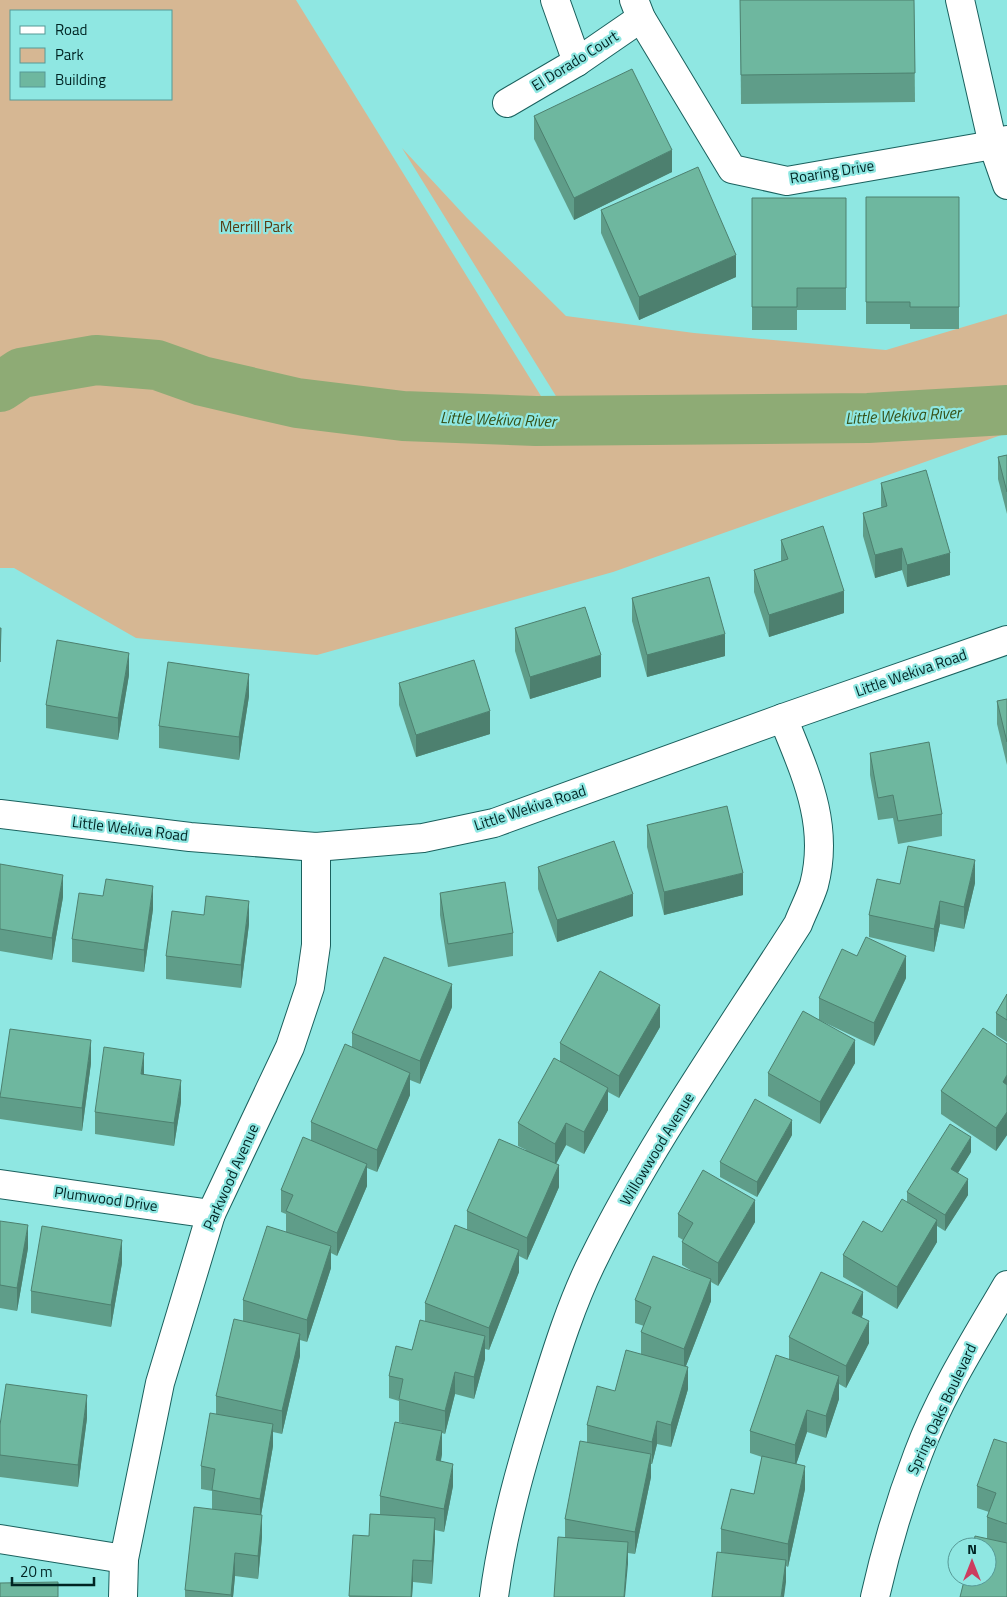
<svg xmlns="http://www.w3.org/2000/svg" width="1007" height="1597" viewBox="0 0 1007 1597" font-family="'Titillium Web',sans-serif">
<style>
.green{fill:#d6b793;fill-rule:evenodd}
.lines{fill:none;stroke-linecap:round;stroke-linejoin:round}
.river{stroke:#8eab75;stroke-width:50}
.minor-casing{stroke:#1a615e;stroke-width:30}
.minor{stroke:#fff;stroke-width:28}
.wall{fill:#5f9d89}
.shaded-wall{fill:#4d806f}
.building{fill:#6eb79f;stroke:#4d806f}
.labels{text-anchor:middle;stroke-width:4.5;stroke-linejoin:round;paint-order:stroke}
.street-label{font-size:15px;fill:#002423;stroke:#8fe7e2}
.park-label{font-size:15px;fill:#583b13;stroke:#8fe7e2}
.water-label{font-size:16px;font-style:italic;fill:#365117;stroke:#8fe7e2}
</style>
<rect width="100%" height="100%" fill="#8fe7e2"/>
<g class="green">
<path d="M0,0h296l253,409h-105l-139,-15 -149,-32 -59,-5 -82,15 -15,7zM11,11h160v88h-160z"/>
<path d="M402,148l65,70 99,98 128,17 192,17 121,-36v119l-394,139 -296,83 -181,-17 -122,-70h-14v-174l19,-9 78,-14 57,5 150,32 140,14h105l7,-2 5,-11 -2,-8z"/>
</g>
<g class="lines">
<path class="river" d="M0,387l21,-14 75,-13 61,5 45,16 95,22 106,13 133,5 332,-3 139,-8"/>
<g class="minor-casing">
<g id="minor">
<path d="M555,0l22,62"/>
<path d="M634,0l7,18 91,151 55,12 206,-36 14,-5"/>
<path d="M960,0l33,145 14,40"/>
<path d="M507,103l70,-41 64,-44"/>
<path d="M0,814l190,23 126,10 107,-9 71,-15 289,-105 224,-78"/>
<path d="M0,1184l211,30"/>
<path d="M0,1539l124,20"/>
<path d="M123,1597l1,-38 36,-176 51,-169 79,-167 20,-60 6,-42v-98"/>
<path d="M494,1597c9,-69 28,-135 49,-202 14,-45 29,-93 50,-135 57,-116 135,-226 205,-336 5,-13 12,-26 16,-39 16,-61 -9,-112 -31,-167"/>
<path d="M875,1597c11,-49 25,-96 43,-143 22,-59 57,-114 89,-169"/>
</g>
</g>
<use href="#minor" class="minor"/>
</g>
<g class="wall">
<path d="M740,0h174l1,102 -174,2z"/>
<path d="M534,116l138,56 -98,48 -40,-81z"/>
<path d="M866,197h93v132h-49v-5h-44z"/>
<path d="M752,198h94v112h-49v20h-45z"/>
<path d="M601,210l135,67 -97,43 -38,-87z"/>
<path d="M1007,455v59l-9,-35v-22z"/>
<path d="M881,483l69,92 -43,12 -5,-17 -27,8 -12,-42v-23l19,-5 -1,-2z"/>
<path d="M781,540l63,73 -75,24 -15,-45v-22l27,-9z"/>
<path d="M632,598l93,58 -78,21 -15,-56z"/>
<path d="M515,628l86,49 -71,22 -15,-48z"/>
<path d="M129,675l-11,65 -72,-12v-23z"/>
<path d="M399,683l91,51 -74,23 -17,-52z"/>
<path d="M249,696l-10,64 -80,-12v-22z"/>
<path d="M1007,699v66l-10,-41v-23z"/>
<path d="M870,753l72,61v22l-44,8 -5,-26 -15,2 -8,-45z"/>
<path d="M647,825l96,70 -79,20 -17,-68z"/>
<path d="M0,864l63,33 -11,63 -52,-9z"/>
<path d="M538,867l95,49 -76,26 -19,-53z"/>
<path d="M975,883l-11,46 -24,-5 -6,28 -65,-15v-22l31,-31z"/>
<path d="M440,893l73,40v23l-65,11 -8,-52z"/>
<path d="M153,909l-9,63 -72,-10v-23z"/>
<path d="M249,924l-8,64 -75,-9v-23z"/>
<path d="M906,978l-32,68 -55,-26v-22z"/>
<path d="M1007,994v48l-11,-7v-22z"/>
<path d="M452,1007l-32,77 -10,-4v15l-33,77 -10,-4v18l-30,70 -6,-3v15l-24,74 -7,-2v16l-18,78 -9,-2v14l-12,69 1,22 -4,42 -23,-3 -2,21h-48v-7l27,-81v-18l-11,-2v-23l15,-52v-18l27,-75v-21l43,-68v-18l-5,-2v-22l30,-50v-18l41,-75v-14z"/>
<path d="M660,1027l-41,71 -11,-6v18l-24,44 -18,-9 -10,18 3,24 -32,73 -8,-4v16l-30,78 -4,-1v10l-11,40 -19,-5 -10,40 -3,-1v21l-1,7 12,25 -9,46 -9,-2 -3,54 -19,-2 -1,15h-63l20,-61 11,-22v-18l33,-70 -14,-4v-21l-10,-3v-22l23,-26 13,-29v-18l42,-73v-19l59,-61 -8,-4v-23l42,-62v-18z"/>
<path d="M1007,1044v91l-11,16 -55,-37v-23z"/>
<path d="M91,1063l-9,68 -82,-12v-22z"/>
<path d="M855,1063l-35,61 -52,-28v-23z"/>
<path d="M144,1074l37,28 -7,44 -79,-12v-22z"/>
<path d="M792,1135l-35,62 -37,-20v-15z"/>
<path d="M971,1152l-13,21 10,22 -23,36 -8,-5v16l-40,67 -54,-32v-22l39,-23 25,-30v-10z"/>
<path d="M678,1214l77,8 -37,64 -7,-4v19l-25,65 2,23 -17,58 -14,-3 -5,20h-1v13l-16,77 -7,-1v11l-63,-26v-19l22,-77v-17l28,-34 26,-37v-22l3,-6 -9,-3v-23l60,-27 -13,-8v-23l1,-2 -5,-3z"/>
<path d="M0,1221l28,27 -11,63 -17,-3z"/>
<path d="M122,1263l-11,64 -80,-14v-22z"/>
<path d="M863,1314l-1,3 7,26 -23,45 -7,-4v15l-13,39 -19,-6 -11,32 9,25 -17,78 -2,-1v16l-57,-28 -8,-2v-23l33,-35 8,-37 -12,-4v-22l39,-72v-22z"/>
<path d="M87,1418l-9,69 -78,-10v-52z"/>
<path d="M1007,1443v154l-20,-58v-22l2,-5 -12,-4v-22z"/>
</g>
<g class="shaded-wall">
<path d="M672,150v22l-98,48v-22z"/>
<path d="M736,255v22l-97,43v-23z"/>
<path d="M902,548v22l-27,8v-23z"/>
<path d="M950,553v22l-43,12v-22z"/>
<path d="M844,591v22l-75,24v-22z"/>
<path d="M725,634v22l-78,21v-22z"/>
<path d="M129,653v22l-11,65v-22z"/>
<path d="M601,655v22l-71,22v-22z"/>
<path d="M249,674v22l-10,64v-23z"/>
<path d="M490,711v23l-74,23v-22z"/>
<path d="M975,860v23l-11,46v-22z"/>
<path d="M743,873v22l-79,20v-23z"/>
<path d="M63,875v22l-11,63v-22z"/>
<path d="M153,886v23l-9,63v-22z"/>
<path d="M633,894v22l-76,26v-22z"/>
<path d="M249,901v23l-8,64v-23z"/>
<path d="M940,901v23l-6,28v-23z"/>
<path d="M906,956v22l-32,68v-23z"/>
<path d="M452,984v23l-32,77v-23z"/>
<path d="M660,1005v22l-41,71v-22z"/>
<path d="M91,1040v23l-9,68v-23z"/>
<path d="M855,1040v23l-35,61v-22z"/>
<path d="M144,1053v22l-3,-1z"/>
<path d="M410,1073v22l-33,77v-22z"/>
<path d="M1007,1075v23l-4,-16z"/>
<path d="M181,1080v22l-7,44v-23z"/>
<path d="M608,1088v22l-24,44v-22z"/>
<path d="M1007,1112v23l-11,16v-23z"/>
<path d="M792,1120v15l-35,62v-15z"/>
<path d="M566,1123v22l-11,21v-22z"/>
<path d="M971,1137v15l-20,32v-15z"/>
<path d="M367,1164v22l-30,70v-23z"/>
<path d="M559,1165v22l-32,73v-22z"/>
<path d="M968,1179v16l-23,36v-16z"/>
<path d="M755,1200v22l-37,64v-23z"/>
<path d="M937,1220v22l-40,67v-22z"/>
<path d="M28,1225v23l-11,63v-23z"/>
<path d="M122,1240v23l-11,64v-22z"/>
<path d="M331,1246v22l-24,74v-22z"/>
<path d="M519,1250v22l-30,78v-22z"/>
<path d="M711,1279v22l-27,70v-22z"/>
<path d="M863,1292v22l-11,21v-22z"/>
<path d="M869,1321v22l-23,45v-22z"/>
<path d="M300,1334v22l-18,78v-23z"/>
<path d="M485,1336v23l-11,40v-22z"/>
<path d="M688,1367v22l-17,58v-22z"/>
<path d="M455,1372v22l-10,40v-23z"/>
<path d="M839,1376v23l-13,39v-22z"/>
<path d="M87,1395v23l-9,69v-22z"/>
<path d="M807,1410v22l-12,36v-23z"/>
<path d="M657,1421v23l-5,20v-22z"/>
<path d="M273,1424v22l-13,75v-22z"/>
<path d="M442,1431v23l-6,29v-23z"/>
<path d="M651,1454v23l-16,77v-22z"/>
<path d="M453,1464v22l-9,46v-23z"/>
<path d="M805,1466v23l-17,78v-23z"/>
<path d="M262,1515v22l-4,42v-23z"/>
<path d="M435,1518v23l-3,43v-23z"/>
<path d="M628,1542v22l-3,33h-1z"/>
<path d="M235,1553v23l-2,21h-2z"/>
<path d="M413,1560v22l-1,15h-1z"/>
<path d="M786,1560v22l-2,15h-3z"/>
</g>
<g class="building">
<path d="M740,0h174l1,73 -174,2z"/>
<path d="M632,69l40,81 -98,48 -40,-82z"/>
<path d="M698,167l38,88 -97,42 -38,-87z"/>
<path d="M866,197h93v110h-49v-5h-44z"/>
<path d="M752,198h94v90h-49v19h-45z"/>
<path d="M1007,455v37l-9,-35z"/>
<path d="M926,470l24,83 -43,12 -5,-17 -27,7 -12,-42 24,-7 -6,-23z"/>
<path d="M823,526l21,65 -75,24 -15,-45 34,-11 -7,-19z"/>
<path d="M709,577l16,57 -78,21 -15,-57z"/>
<path d="M585,607l16,48 -71,22 -15,-49z"/>
<path d="M0,628h1l-1,34z"/>
<path d="M57,640l72,13 -11,65 -72,-13z"/>
<path d="M474,660l16,51 -74,24 -17,-52z"/>
<path d="M168,662l81,12 -10,63 -80,-11z"/>
<path d="M1007,699v43l-10,-41z"/>
<path d="M929,742l13,72 -44,7 -5,-26 -15,3 -8,-45z"/>
<path d="M727,806l16,67 -79,19 -17,-67z"/>
<path d="M614,841l19,53 -76,26 -19,-53z"/>
<path d="M908,846l67,14 -11,47 -24,-6 -6,28 -65,-14 8,-36 23,5z"/>
<path d="M0,864l63,11 -11,63 -52,-9z"/>
<path d="M106,879l47,7 -9,64 -72,-11 7,-46 24,3z"/>
<path d="M505,882l8,51 -65,11 -8,-51z"/>
<path d="M206,896l43,5 -8,64 -75,-9 6,-45 32,4z"/>
<path d="M866,937l40,19 -32,67 -55,-25 23,-49 15,7z"/>
<path d="M384,957l68,27 -32,77 -68,-28z"/>
<path d="M600,971l60,34 -41,71 -59,-33z"/>
<path d="M1007,994v26l-11,-7z"/>
<path d="M803,1011l52,29 -35,62 -52,-29z"/>
<path d="M983,1028l24,16v31l-4,7 4,3v27l-11,16 -55,-37z"/>
<path d="M10,1029l81,11 -9,68 -82,-11z"/>
<path d="M345,1044l65,29 -33,77 -66,-28z"/>
<path d="M104,1047l40,6 -3,21 40,6 -7,43 -79,-11z"/>
<path d="M554,1058l54,30 -24,44 -18,-9 -11,21 -37,-21z"/>
<path d="M755,1099l37,21 -35,62 -37,-20z"/>
<path d="M950,1124l21,13 -20,32 17,10 -23,36 -38,-23z"/>
<path d="M303,1137l64,27 -30,69 -51,-22 7,-16 -12,-5z"/>
<path d="M499,1139l60,26 -32,73 -60,-27z"/>
<path d="M703,1170l52,30 -37,63 -36,-21 11,-19 -15,-9z"/>
<path d="M902,1199l35,21 -40,67 -54,-32 20,-34 19,11z"/>
<path d="M0,1221l28,4 -11,63 -17,-3z"/>
<path d="M455,1225l64,25 -30,78 -64,-25z"/>
<path d="M42,1226l80,14 -11,65 -80,-14z"/>
<path d="M267,1226l64,20 -24,74 -64,-20z"/>
<path d="M653,1256l58,23 -27,70 -43,-17 10,-25 -16,-7z"/>
<path d="M821,1272l42,20 -11,21 17,8 -23,45 -57,-29z"/>
<path d="M234,1319l66,15 -18,77 -66,-15z"/>
<path d="M420,1320l65,16 -11,41 -19,-5 -10,39 -46,-12 4,-20 -14,-3 7,-30 16,4z"/>
<path d="M626,1350l62,17 -17,58 -14,-4 -5,21 -65,-17 10,-39 18,5z"/>
<path d="M776,1355l63,21 -13,40 -19,-6 -12,35 -45,-14z"/>
<path d="M6,1384l81,11 -9,70 -78,-10v-30z"/>
<path d="M210,1413l63,11 -13,75 -48,-9 3,-21 -14,-3z"/>
<path d="M395,1422l47,9 -6,29 17,4 -9,45 -64,-13z"/>
<path d="M994,1439l13,4v81l-20,-7 9,-24 -19,-7z"/>
<path d="M580,1441l71,13 -16,78 -70,-13z"/>
<path d="M762,1456l43,10 -17,78 -67,-15 10,-40 23,5z"/>
<path d="M194,1507l68,8 -4,41 -23,-3 -4,42 -46,-5z"/>
<path d="M370,1514l65,4 -3,43 -19,-1 -2,37 -62,-1 4,-61 16,1z"/>
<path d="M975,1536l32,7v54h-47l5,-20h22v-30h-14z"/>
<path d="M558,1537l70,5 -4,55h-70z"/>
<path d="M717,1552l69,8 -5,37h-69z"/>
<path d="M58,1582v15h-58v-14z"/>
</g>
<g class="labels">
<g class="street-label">
<text transform="translate(575 61) rotate(-32)" y="5">El Dorado Court</text>
<text transform="translate(832 172) rotate(-9)" y="5">Roaring Drive</text>
<text transform="translate(911 673) rotate(-19)" y="5">Little Wekiva Road</text>
<text transform="translate(530 808) rotate(-18)" y="5">Little Wekiva Road</text>
<text transform="translate(130 829) rotate(7)" y="5">Little Wekiva Road</text>
<text transform="translate(657 1149) rotate(-59)" y="5">Willowwood Avenue</text>
<text transform="translate(231 1177) rotate(-66)" y="5">Parkwood Avenue</text>
<text transform="translate(106 1199) rotate(8)" y="5">Plumwood Drive</text>
<text transform="translate(942 1409) rotate(-65)" y="5">Spring Oaks Boulevard</text>
</g>
<g class="park-label">
<text x="256" y="232">Merrill Park</text>
</g>
<g class="water-label">
<text transform="translate(903 415) rotate(-3)" y="6">Little Wekiva River</text>
<text transform="translate(498 419) rotate(2)" y="6">Little Wekiva River</text>
</g>
</g>
<rect x="10" y="10" width="162" height="90" fill="#8fe7e2" stroke="#569996"/>
<rect x="20" y="26" width="25" height="8" fill="#ffffff" stroke="#569996"/>
<text x="55" y="35" font-size="15" fill="#002423">Road</text>
<rect x="20" y="48" width="25" height="15" fill="#d6b793" stroke="#569996"/>
<text x="55" y="60" font-size="15" fill="#002423">Park</text>
<rect x="20" y="72" width="25" height="15" fill="#6eb79f" stroke="#569996"/>
<text x="55" y="85" font-size="15" fill="#002423">Building</text>
<g transform="translate(972 1562)"><circle r="24" fill="#8fe7e2" stroke="#569996"/>
<path d="M0-4L9 19L0 12L-9 19Z" fill="#cc3d5f"/>
<text y="-8" font-size="14" font-weight="bold" text-anchor="middle" fill="#002423">N</text>
</g>
<path d="M12 1577v8h82v-8" fill="none" stroke="#002423" stroke-width="2.5"/>
<text x="20" y="1577" font-size="15" fill="#002423" stroke="#8fe7e2" stroke-width="4" paint-order="stroke">20 m</text>
</svg>
